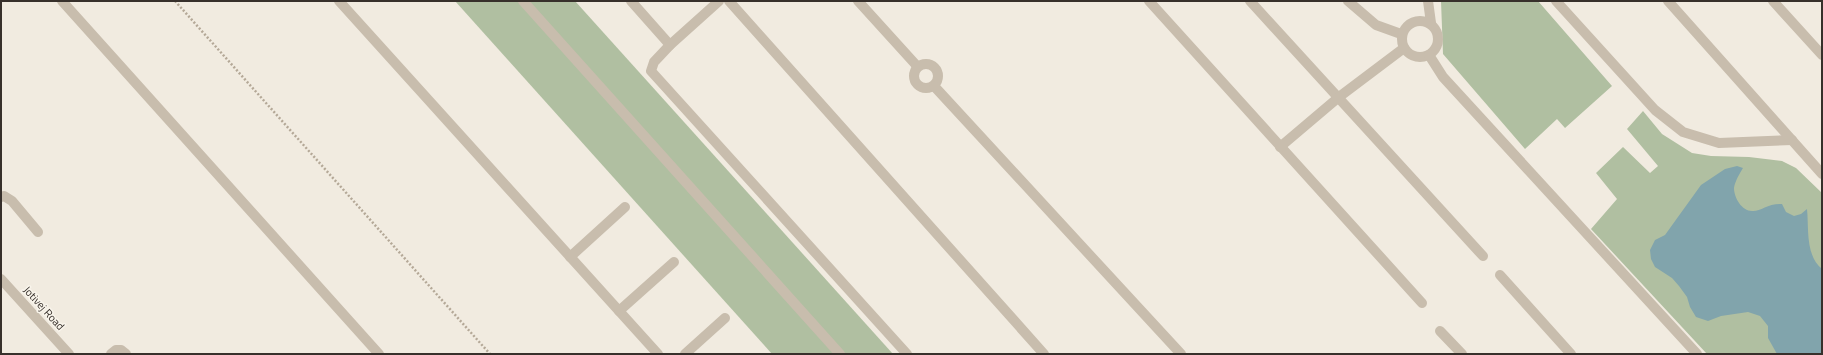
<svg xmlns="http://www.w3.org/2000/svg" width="1823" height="355" viewBox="0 0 1823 355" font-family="'Titillium Web',sans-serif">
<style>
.green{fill:#b0bfa1}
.water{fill:#81a4ac}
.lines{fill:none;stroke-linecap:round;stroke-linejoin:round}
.path{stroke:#b4a897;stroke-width:2.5;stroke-dasharray:2 2;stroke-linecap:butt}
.minor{stroke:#c8bdad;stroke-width:10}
.labels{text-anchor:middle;stroke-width:3;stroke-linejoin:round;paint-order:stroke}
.street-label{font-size:11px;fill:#37302b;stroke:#f9f5ec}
</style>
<rect width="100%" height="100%" fill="#f1ebe0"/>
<g class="green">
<path d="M455,1h120l318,353h-121z"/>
<path d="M1441,1h97l74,85 -47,42 -8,-9 -32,30 -82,-95z"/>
<path d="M1643,111l19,23 30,19 19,3 38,1 33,4 14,7 26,25v161h-115l-116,-125 26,-30 -21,-26 27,-26 27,26 8,-7 -31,-37z"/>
</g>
<path class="water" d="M1737,166l6,2c-3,5 -8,13 -9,20 0,10 8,23 18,23 8,1 16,-8 30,-7l4,8 8,4 7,-2 6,-5c2,19 -2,46 15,60v85h-45l-9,-16v-12l-8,-10 -12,-4 -27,4 -13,5 -12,-4 -6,-10 -3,-10 -8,-11 -7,-8 -17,-11 -4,-8 -1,-9 5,-10 10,-5 36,-50 24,-16z"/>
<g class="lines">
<path class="path" d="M175,1l315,353"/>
<g class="minor">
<path d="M62,1l317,353"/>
<path d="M339,1l319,353"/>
<path d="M523,1l317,353"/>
<path d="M631,1l39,44"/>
<path d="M719,1l-49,44 -16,17 -3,9 256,283"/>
<path d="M729,1l315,353"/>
<path d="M858,1l59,65"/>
<path d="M1149,1l273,302"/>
<path d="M1250,1l233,255"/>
<path d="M1348,1l28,24 25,9"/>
<path d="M1428,1l3,22"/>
<path d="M1556,1l99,109 28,22 36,11 73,-3"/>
<path d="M1668,1l154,173"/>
<path d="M1773,1l49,54"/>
<circle cx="1420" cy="39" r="18"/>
<path d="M1429,55l14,22 254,277"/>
<circle cx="926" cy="76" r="12"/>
<path d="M934,86l247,268"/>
<path d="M1280,147l59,-50 65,-49"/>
<path d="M1,197l3,-1 8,5 26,31"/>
<path d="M570,257l55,-50"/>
<path d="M1500,275l71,79"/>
<path d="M1,279l68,75"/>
<path d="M619,311l55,-49"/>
<path d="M1440,331l22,23"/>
<path d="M111,354l5,-4h5l5,4"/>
<path d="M685,354l40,-36"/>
</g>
</g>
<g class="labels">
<g class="street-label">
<text transform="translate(44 308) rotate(48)" y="4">Jotivej Road</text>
</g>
</g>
<rect width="1823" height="355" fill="none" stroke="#37302b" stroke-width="4"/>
</svg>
